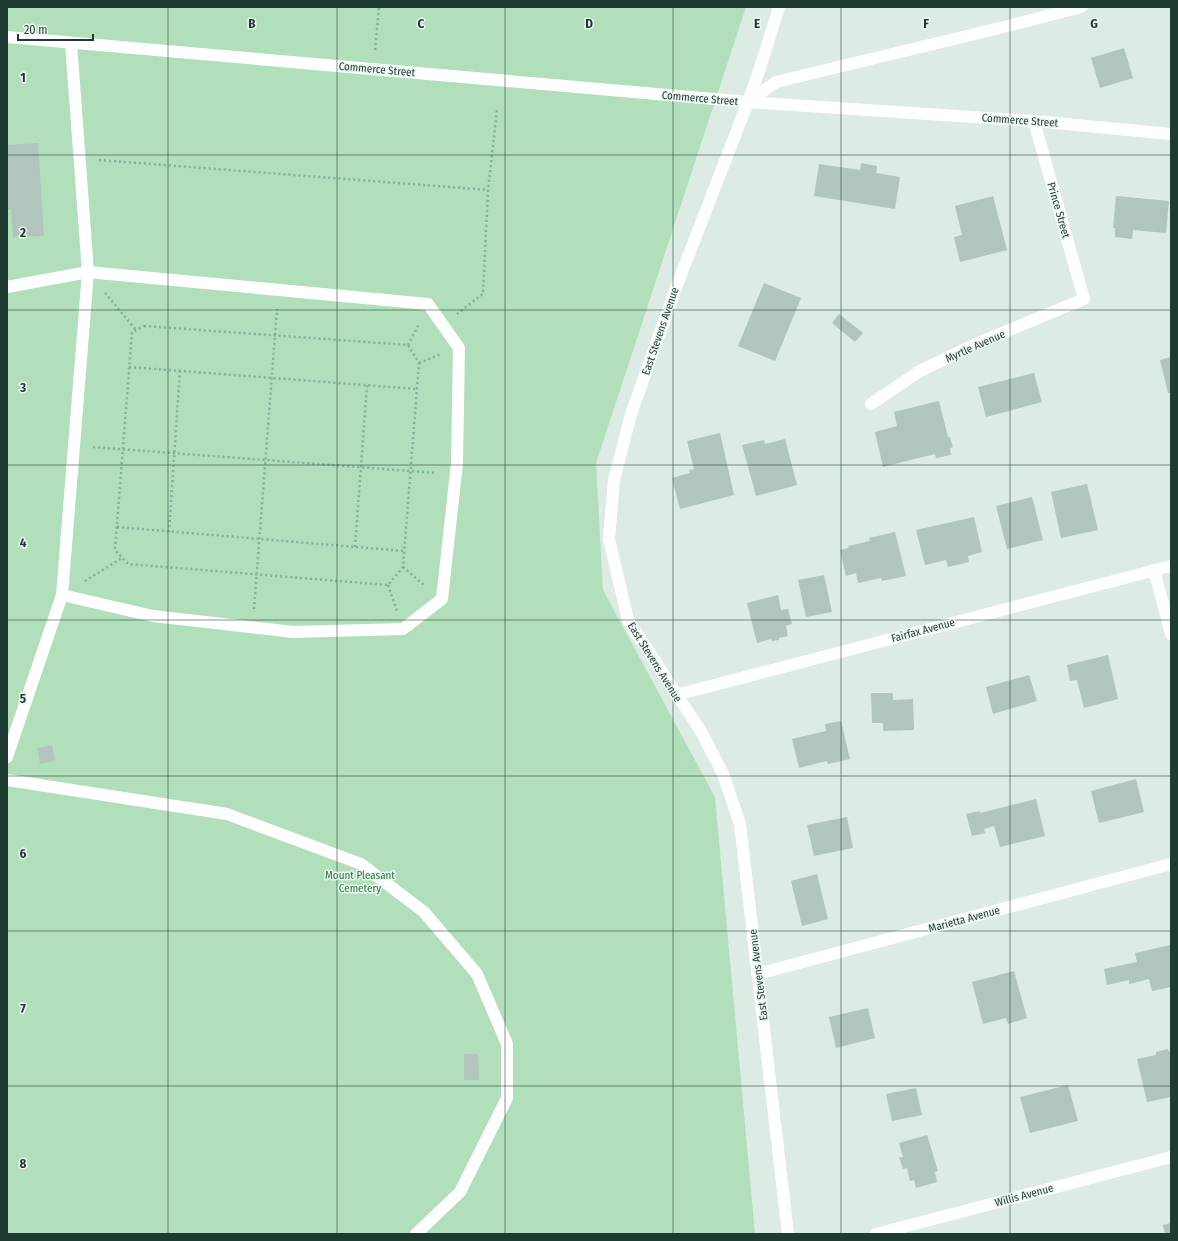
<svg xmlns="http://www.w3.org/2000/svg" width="1178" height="1241" viewBox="0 0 1178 1241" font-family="'Fira Sans Condensed',sans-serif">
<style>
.green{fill:#b2dfbb}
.building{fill:#b1c5bc}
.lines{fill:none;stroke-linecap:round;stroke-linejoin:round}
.path{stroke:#79b29c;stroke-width:2.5;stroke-dasharray:2 3;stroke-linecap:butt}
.service{stroke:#fff;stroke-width:12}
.minor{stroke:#fff;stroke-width:12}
.tertiary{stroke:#fff;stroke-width:12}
.grid{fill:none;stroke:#1d3b31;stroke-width:1;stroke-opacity:0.55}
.labels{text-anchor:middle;stroke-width:3;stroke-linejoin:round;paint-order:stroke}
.street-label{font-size:11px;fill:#1d3b31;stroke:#edf7f1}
.park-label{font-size:11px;fill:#23763d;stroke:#edf7f1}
.grid-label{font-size:13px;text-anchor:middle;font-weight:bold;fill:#1d3b31;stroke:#edf7f1;stroke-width:3;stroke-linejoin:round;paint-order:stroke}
</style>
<rect width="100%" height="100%" fill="#dcebe3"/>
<path class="green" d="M7,7h739l-150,456 7,127 112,207 40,437h-748z"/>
<g class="building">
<path d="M1124,48l9,30 -33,10 -9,-30z"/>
<path d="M38,143l6,93 -31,1 -2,-27h-4v-38h1l-1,-27z"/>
<path d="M861,163l16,3 -1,7 24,4 -5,32 -81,-13 5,-32 41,6z"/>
<path d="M993,196l14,54 -47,12 -6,-25 8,-2 -7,-29z"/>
<path d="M1116,196l53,5 -3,32 -33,-3 -1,9 -17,-2v-9h-2z"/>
<path d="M764,283l37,15 -26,63 -37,-15z"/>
<path d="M839,314l24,19 -8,9 -23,-19z"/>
<path d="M1171,357v36h-3l-8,-33z"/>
<path d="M1034,373l8,29 -56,15 -8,-30z"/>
<path d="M939,401l9,36h2l3,10 -3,1 1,7 -15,3 -1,-4 -52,13 -8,-35 22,-6 -3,-14z"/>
<path d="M720,433l14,62 -54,14 -8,-31 18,-5 -1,-3 5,-1 -7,-28z"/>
<path d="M785,439l12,46 -41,11 -14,-51 22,-5 1,4z"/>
<path d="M1087,484l11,46 -37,8 -10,-46z"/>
<path d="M1032,497l11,43 -36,9 -11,-43z"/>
<path d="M974,517l8,35 -14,4 1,6 -21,5 -2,-7 -21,5 -9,-35z"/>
<path d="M895,532l11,44 -24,5 -1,-3 -23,5 -2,-10 -10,3 -6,-26 9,-2 -1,-2 22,-5 -1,-3z"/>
<path d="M824,575l8,37 -26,5 -8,-37z"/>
<path d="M778,595l3,15 7,-1 4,15 -6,2 2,10 -9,2v2l-7,1 -1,-2 -14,4 -10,-40z"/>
<path d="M1108,655l10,44 -34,9 -7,-28 -7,1 -3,-16z"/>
<path d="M1029,675l8,26 -44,13 -7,-27z"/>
<path d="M871,693h22v7l20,-1 1,31 -31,1v-8h-11z"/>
<path d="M841,721l9,38 -22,5 -1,-3 -28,7 -7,-29 34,-8 -1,-7z"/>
<path d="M52,745l3,16 -15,3 -3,-16z"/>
<path d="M1136,779l8,33 -45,11 -8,-32z"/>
<path d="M1036,799l9,37 -45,11 -6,-21 -10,3 1,4 -13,3 -6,-22 14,-3v2z"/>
<path d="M847,817l6,31 -39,8 -7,-31z"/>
<path d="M817,874l11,45 -26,7 -11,-45z"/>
<path d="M1170,945l1,42 -19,4 -3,-12 -20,5v-4l-22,5 -3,-16 33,-7 -2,-9z"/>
<path d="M1014,971l13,47 -19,6 -2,-6 -23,6 -11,-42z"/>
<path d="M868,1008l7,30 -39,10 -7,-31z"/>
<path d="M1168,1049l1,3h2v45l-24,5 -10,-43 19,-4v-3z"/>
<path d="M464,1054h14l1,26h-15z"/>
<path d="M1068,1085l10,36 -48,12 -10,-36z"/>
<path d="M916,1088l6,27 -30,6 -6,-27z"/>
<path d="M927,1135l11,36 -3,1 2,10 -21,6 -2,-8 -4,1 -3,-13 -4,1 -4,-12h4l-4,-14z"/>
<path d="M1171,1223v11h-6l-2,-9z"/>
</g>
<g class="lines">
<g class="path">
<path d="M375,50l4,-43"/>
<path d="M99,160l389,30"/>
<path d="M105,293l31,37"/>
<path d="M457,314l26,-20 5,-104 9,-80"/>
<path d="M144,326l264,19 11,18 -16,204 -15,18 -260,-21 -13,-14 17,-218z"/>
<path d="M408,345l11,-21"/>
<path d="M419,363l22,-9"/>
<path d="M129,367l288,22"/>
<path d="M93,447l344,26"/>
<path d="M117,527l287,24"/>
<path d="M169,532l11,-162"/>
<path d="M355,547l12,-162"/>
<path d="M403,567l21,18"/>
<path d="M85,581l37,-23"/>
<path d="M388,585l9,26"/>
<path d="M254,609l23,-300"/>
</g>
<g class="service">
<path d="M7,287l81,-15 340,32 31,44 -2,115 -15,136 -39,30 -110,3 -140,-16 -91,-21"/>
<path d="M871,404l49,-33 58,-28 106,-44"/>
<path d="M7,757l55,-162 26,-323 -17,-229"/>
<path d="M7,780l220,34 134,50 63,48 53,62 30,70v54l-47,94 -44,42"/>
</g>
<g class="minor">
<path d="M1034,121l50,178"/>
<path d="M1154,570l17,64"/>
<path d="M676,695l495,-129"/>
<path d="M757,974l414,-110"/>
<path d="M876,1234l295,-77"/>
</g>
<g class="tertiary">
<path d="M779,7l-19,61 -12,34 -71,183 -46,129 -17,66 -5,59 19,81 74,113 21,41 17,50 48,410"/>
<path d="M7,37l741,65 286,19 137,13"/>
<path d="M748,102l28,-20 232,-56 73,-19"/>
</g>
</g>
<path class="grid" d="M168,7v1227M337,7v1227M505,7v1227M673,7v1227M841,7v1227M1010,7v1227M7,155h1164M7,310h1164M7,465h1164M7,620h1164M7,776h1164M7,931h1164M7,1086h1164"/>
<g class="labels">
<g class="street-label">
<text transform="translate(377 69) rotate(5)" y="4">Commerce Street</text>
<text transform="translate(700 98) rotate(5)" y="4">Commerce Street</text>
<text transform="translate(1020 120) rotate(4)" y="4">Commerce Street</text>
<text transform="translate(1059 210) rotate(74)" y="4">Prince Street</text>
<text transform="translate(660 331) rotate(-71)" y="4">East Stevens Avenue</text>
<text transform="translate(975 346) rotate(-24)" y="4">Myrtle Avenue</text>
<text transform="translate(923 630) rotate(-15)" y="4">Fairfax Avenue</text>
<text transform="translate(655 662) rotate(58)" y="4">East Stevens Avenue</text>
<text transform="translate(964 919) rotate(-15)" y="4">Marietta Avenue</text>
<text transform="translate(758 975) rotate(-97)" y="4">East Stevens Avenue</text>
<text transform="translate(1024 1195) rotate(-15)" y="4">Willis Avenue</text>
</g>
<g class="park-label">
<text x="360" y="879">Mount Pleasant<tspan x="360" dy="13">Cemetery</tspan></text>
</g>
</g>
<g class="grid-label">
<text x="252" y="28">B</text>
<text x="421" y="28">C</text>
<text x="589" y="28">D</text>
<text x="757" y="28">E</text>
<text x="926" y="28">F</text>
<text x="1094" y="28">G</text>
<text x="23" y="82">1</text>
<text x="23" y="237">2</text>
<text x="23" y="392">3</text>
<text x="23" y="547">4</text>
<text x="23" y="703">5</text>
<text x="23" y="858">6</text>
<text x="23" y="1013">7</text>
<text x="23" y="1168">8</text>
</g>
<rect width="1178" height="1241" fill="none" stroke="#1d3b31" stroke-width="16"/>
<path d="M18 34v6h75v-6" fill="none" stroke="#1d3b31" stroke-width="2"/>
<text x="24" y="34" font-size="12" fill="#1d3b31" stroke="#edf7f1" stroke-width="3" paint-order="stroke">20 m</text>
</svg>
